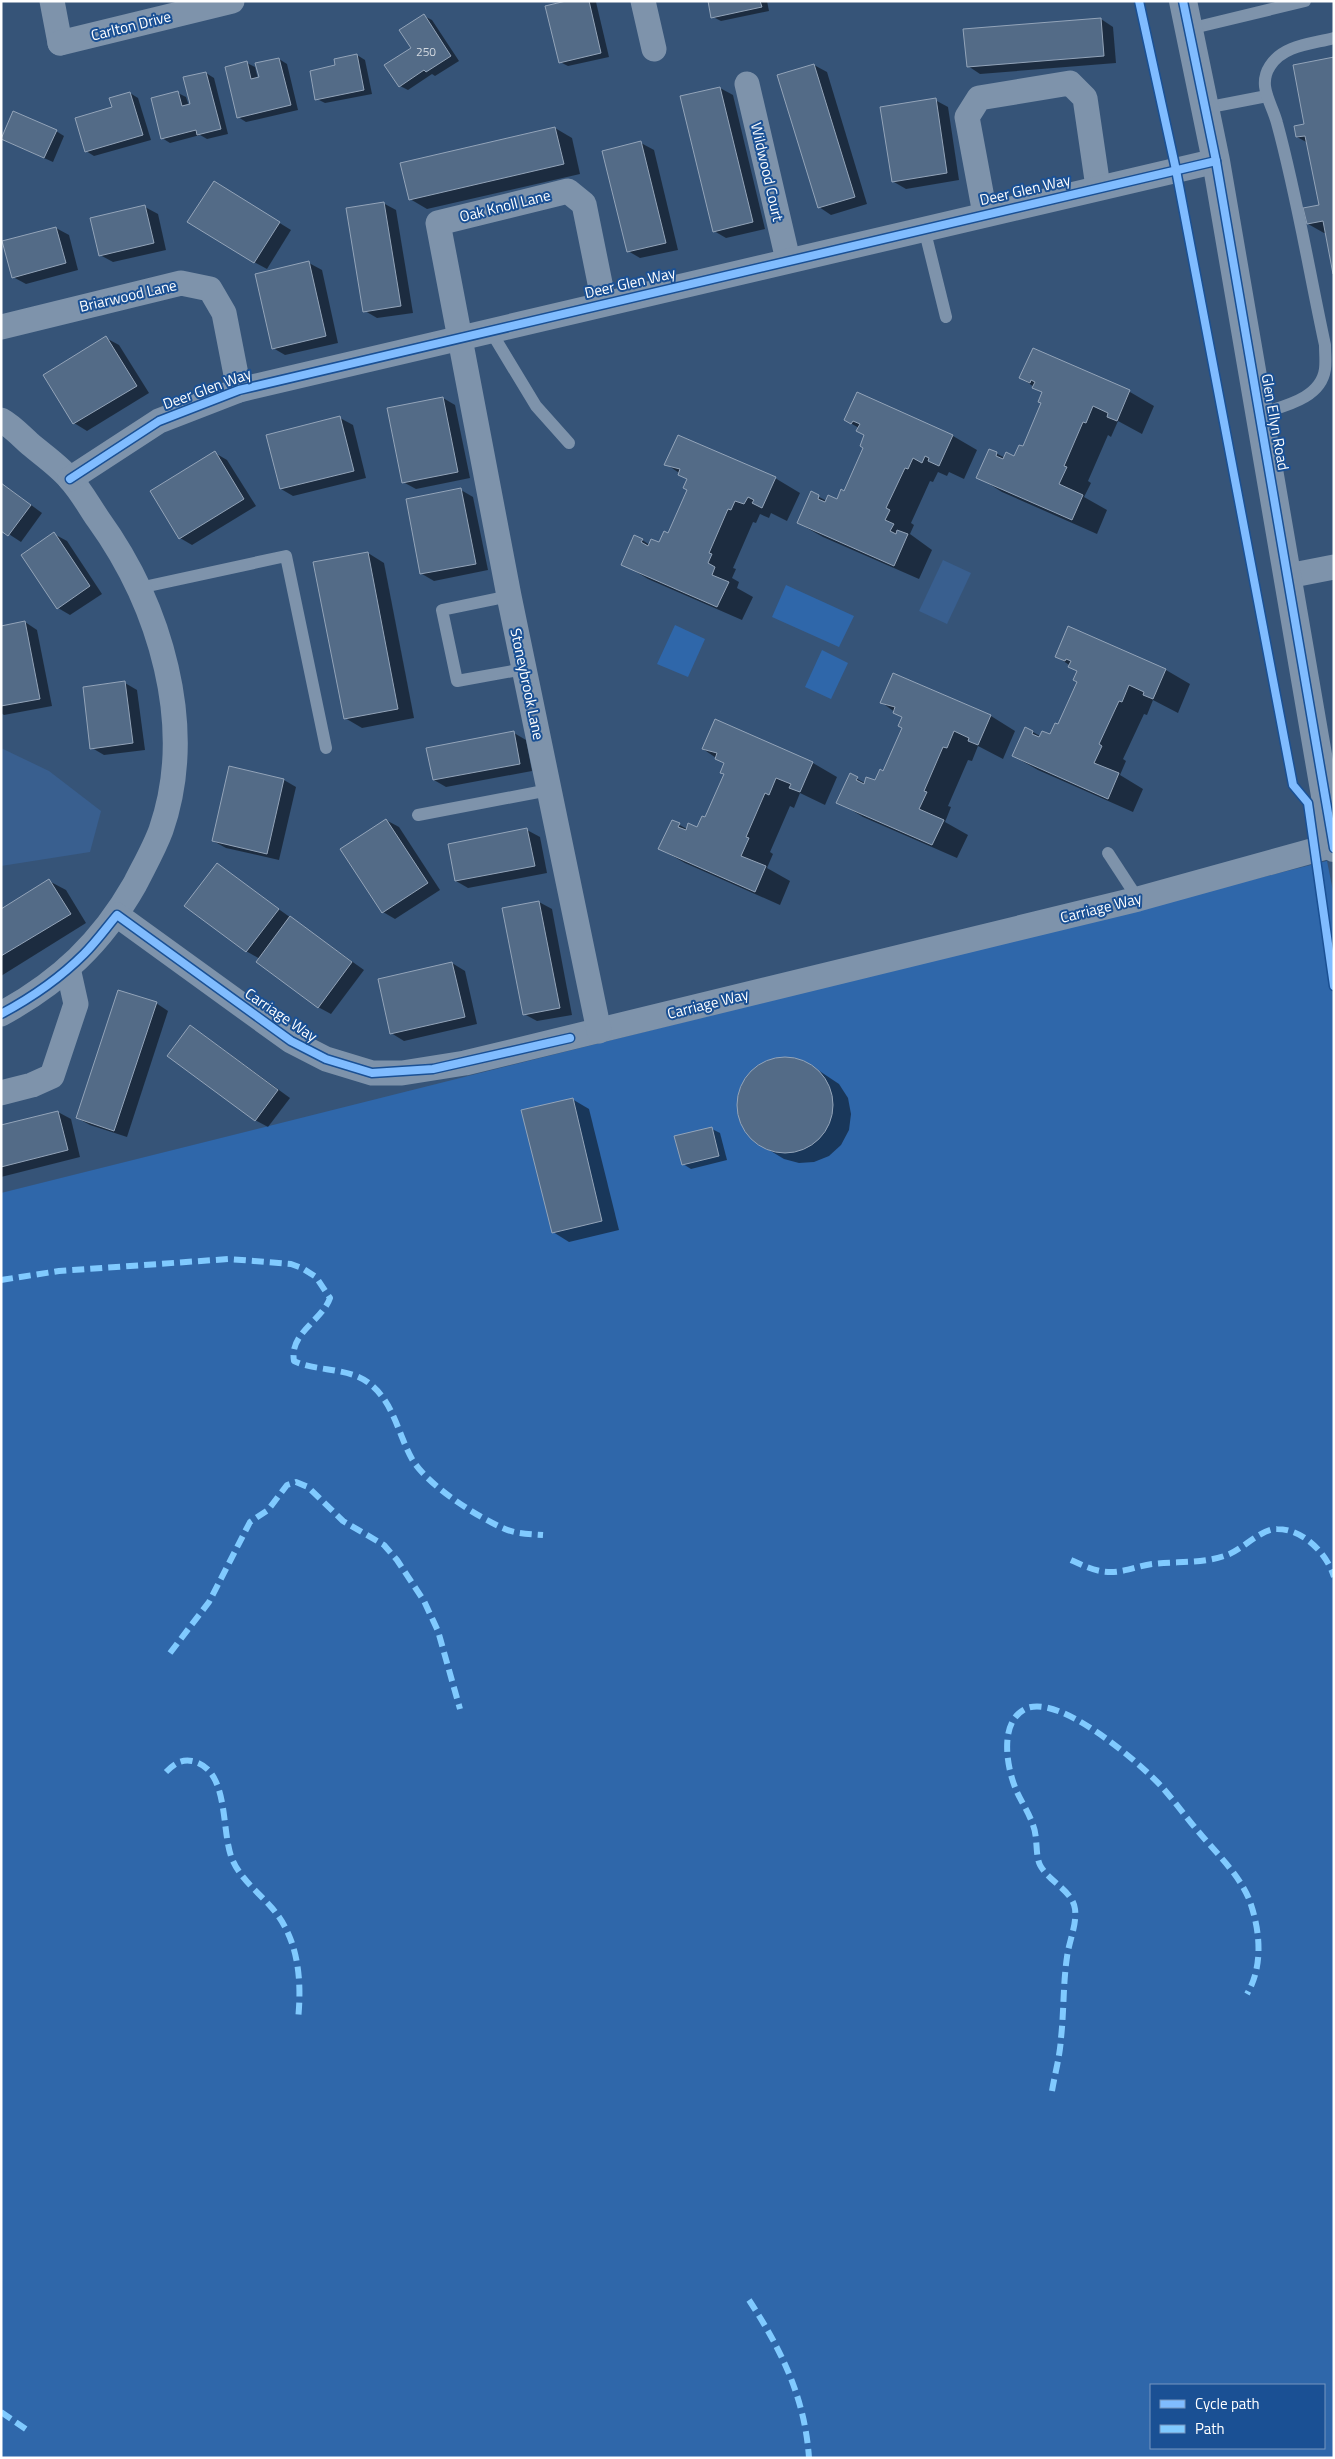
<svg xmlns="http://www.w3.org/2000/svg" width="1335" height="2459" viewBox="0 0 1335 2459" font-family="'Titillium Web',sans-serif">
<style>
.green{fill:#2f67aa;fill-rule:evenodd}
.water{fill:#395f8f}
.shadow{fill:#0007}
.building{fill:#536b87;stroke:#93a4b9}
.lines{fill:none;stroke-linecap:round;stroke-linejoin:round}
.service{stroke:#7e93ab;stroke-width:12}
.minor{stroke:#7e93ab;stroke-width:25}
.tertiary{stroke:#7e93ab;stroke-width:28}
.quiet{stroke:#80caff;stroke-width:6;stroke-dasharray:12 6;stroke-linecap:butt}
.cycleway-casing{stroke:#1a5094;stroke-width:11}
.cycleway{stroke:#80bcff;stroke-width:8}
.labels{text-anchor:middle;stroke-width:4;stroke-linejoin:round;paint-order:stroke}
.number-label{font-size:12px;fill:#d4dae1}
.street-label{font-size:15px;fill:#fff;stroke:#1a5094}
</style>
<rect width="100%" height="100%" fill="#365478"/>
<g class="green">
<path d="M786,585l68,31 -15,31 -67,-30z"/>
<path d="M675,625l30,14 -17,38 -31,-13z"/>
<path d="M822,650l26,13 -17,36 -26,-12z"/>
<path d="M1327,861l7,35v1562h-1333v-1265zM1151,2385h173v63h-173z"/>
</g>
<g class="water">
<path d="M943,560l28,13 -24,51 -28,-13z"/>
<path d="M1,748l48,23 52,40 -11,41 -89,14z"/>
</g>
<g class="shadow">
<path d="M571,1l25,1 13,55 -41,9 -8,-4z"/>
<path d="M709,1h58l2,10 -48,10 -8,-4z"/>
<path d="M424,16l8,4 27,41 -24,15 -3,-2 -24,16 -8,-4z"/>
<path d="M1101,19l12,8 3,36 -136,11 -12,-8z"/>
<path d="M357,55l8,5 7,34 -47,9 -8,-4 19,-33z"/>
<path d="M279,59l8,5 11,46 -52,12 -8,-5 9,-54 8,4 3,12z"/>
<path d="M814,65l13,7 40,132 -36,11 -12,-8z"/>
<path d="M206,73l8,5 14,56 -21,5 -7,-4 -30,8 -8,-5 16,-45 8,4 3,9 2,-1z"/>
<path d="M720,88l13,7 32,134 -39,9 -12,-7z"/>
<path d="M130,93l8,5 13,42 -57,16 -8,-5 28,-43z"/>
<path d="M935,100l13,7 11,73 -53,9 -12,-7z"/>
<path d="M1305,125l21,108h-2l-16,-9 12,-18 -12,-63 -11,-6z"/>
<path d="M555,128l17,10 8,36 -153,35 -17,-10z"/>
<path d="M56,131l8,5 -11,26 -43,-19z"/>
<path d="M641,143l13,7 24,100 -38,8 -12,-7z"/>
<path d="M226,190l65,40 -24,39 -13,-7z"/>
<path d="M383,203l13,7 17,103 -36,5 -12,-7z"/>
<path d="M145,207l13,7 8,36 -53,12 -13,-7z"/>
<path d="M56,228l13,7 9,35 -52,14 -13,-7z"/>
<path d="M309,263l13,7 16,73 -53,12 -12,-7z"/>
<path d="M106,338l13,7 30,48 -62,38 -13,-8z"/>
<path d="M1033,349l97,43 24,14 -12,28 -24,-13 -7,16 -3,-2 -20,46 3,2 -7,14 23,13 -10,24 -95,-42 -24,-15 12,-27 15,8 10,-1 8,-10 20,-44v-10l-22,-15z"/>
<path d="M857,393l96,43 24,14 -13,29 -15,-7 -2,4 -9,-4 -5,10 -3,-1 -19,42 3,2 -4,9 22,16 -13,29 -96,-42 -25,-14 13,-30 16,8 10,-1 8,-8 20,-44 1,-13 -7,-7 -14,-8z"/>
<path d="M443,398l12,7 15,73 -54,11 -13,-7z"/>
<path d="M340,418l13,7 13,53 -73,18 -12,-7z"/>
<path d="M215,453l12,7 29,46 -64,39 -12,-7z"/>
<path d="M666,464l109,14 25,15 -13,28 -16,-8 -2,5 -9,-4 -4,9 -3,-1 -20,46 3,1 -4,9 7,4 -2,6 16,9 -11,23 -94,-41 -25,-15 19,-24 8,5 10,-1 8,-10 20,-44v-11z"/>
<path d="M1,483l41,30 -21,29 -20,-13z"/>
<path d="M461,490l12,7 15,73 -54,11 -12,-7z"/>
<path d="M54,534l13,7 35,53 -32,21 -12,-7z"/>
<path d="M368,553l16,10 30,155 -52,10 -17,-10z"/>
<path d="M25,622l12,8 15,76 -48,9 -3,-2v-86z"/>
<path d="M1056,656l110,14 24,14 -12,29 -25,-13 -6,15 -3,-1 -21,45 3,2 -6,14 23,14 -10,23 -95,-42 -25,-14 20,-24 7,4h11l8,-10 19,-44v-11z"/>
<path d="M894,674l97,42 24,15 -12,28 -25,-13 -6,15 -4,-1 -20,46 3,1 -6,15 23,13 -11,23 -94,-41 -25,-15 12,-27 15,8 10,-1 9,-10 19,-44v-10l-22,-16z"/>
<path d="M125,683l12,7 8,60 -41,5 -12,-7z"/>
<path d="M514,733l12,7 6,31 -86,16 -12,-7z"/>
<path d="M703,749l110,14 24,14 -12,28 -25,-12 -6,15 -4,-2 -20,46 3,2 -6,14 23,13 -10,24 -95,-42 -25,-14 12,-28 15,8h10l9,-11 19,-44v-10z"/>
<path d="M284,780l12,7 -17,73 -53,-12 -13,-7z"/>
<path d="M386,820l13,7 41,63 -45,29 -12,-7z"/>
<path d="M527,830l13,7 7,36 -79,15 -12,-7z"/>
<path d="M217,865l147,105 -33,44 -13,-7 -58,-48 -14,-8z"/>
<path d="M49,881l17,9 20,33 -85,53v-66z"/>
<path d="M539,902l13,7 20,106 -35,6 -13,-7 -20,-105z"/>
<path d="M452,963l13,8 12,53 -73,17 -13,-8z"/>
<path d="M156,1003l12,8 -41,126 -37,-12 -13,-7z"/>
<path d="M191,1026l99,72 -22,29 -13,-7z"/>
<path d="M793,1058l16,6 30,20 9,14 3,16 -2,16 -8,15 -12,11 -15,6 -15,1 -15,-4 -30,-18 -10,-12 -5,-14 -1,-15 4,-14 9,-13 12,-9 14,-5z"/>
<path d="M572,1099l17,10 30,121 -50,12 -16,-10z"/>
<path d="M58,1112l13,7 9,38 -79,20v-51z"/>
<path d="M712,1129l8,4 7,27 -36,9 -8,-5z"/>
</g>
<g class="building">
<path d="M566,1h23l12,52 -42,10 -14,-57z"/>
<path d="M708,1h52l2,6 -51,11z"/>
<path d="M424,14l27,42 -25,16 -2,-2 -25,17 -15,-22 27,-17 -12,-18z"/>
<path d="M1101,18l3,38 -137,11 -4,-38z"/>
<path d="M357,54l7,36 -49,10 -5,-29 25,-6 -1,-6z"/>
<path d="M1334,57v217h-1l-10,-53 -16,3 -4,-16 16,-3 -14,-69 -9,1 -2,-11 10,-2 -11,-59z"/>
<path d="M279,58l12,47 -54,13 -12,-51 22,-6 4,18 8,-2 -4,-14z"/>
<path d="M814,64l41,133 -37,11 -41,-133z"/>
<path d="M206,72l15,57 -24,6 -1,-5 -35,9 -10,-41 27,-7 4,15 8,-2 -7,-27z"/>
<path d="M720,87l33,135 -40,10 -33,-136z"/>
<path d="M130,92l13,43 -58,17 -10,-34 37,-11 -3,-9z"/>
<path d="M936,98l11,75 -55,9 -12,-75z"/>
<path d="M13,111l44,19 -13,28 -43,-19z"/>
<path d="M555,127l9,37 -155,36 -9,-37z"/>
<path d="M641,141l25,102 -39,9 -25,-101z"/>
<path d="M214,181l66,41 -26,41 -67,-41z"/>
<path d="M384,202l17,104 -38,6 -17,-104z"/>
<path d="M145,205l9,38 -55,13 -9,-38z"/>
<path d="M56,227l10,36 -54,15 -10,-37z"/>
<path d="M309,261l17,75 -54,13 -17,-75z"/>
<path d="M106,336l31,50 -64,38 -30,-49z"/>
<path d="M1033,348l97,42 -13,31 -10,-4 1,-4 -15,-7 -7,17 -3,-1 -19,44 3,1 -8,17 24,11 -11,25 -96,-42 13,-29 8,3 -1,4 7,3 3,-7 8,4 5,-11 4,1 18,-43 -3,-1 4,-10 -10,-4 3,-6 -4,-2 -1,3 -11,-5z"/>
<path d="M857,392l96,43 -14,31 -11,-5 1,-3 -4,-2 -3,7 -9,-5 -5,11 -3,-1 -19,40 4,2 -5,10 9,4 -4,7 6,3 1,-4 11,4 -14,32 -97,-43 14,-32 8,4 -1,4 7,3 3,-7 9,4 4,-10 3,2 19,-43 -3,-2 4,-11 -8,-4 4,-7 -7,-3 -2,3 -7,-4z"/>
<path d="M443,397l15,75 -56,11 -15,-75z"/>
<path d="M340,416l14,55 -74,18 -14,-54z"/>
<path d="M678,435l98,42 -14,31 -10,-5 2,-3 -6,-3 -4,7 -9,-3 -4,9 -3,-1 -19,44 3,1 -4,9 7,4 -3,8 17,7 -12,25 -96,-42 13,-30 9,4 -2,3 7,4 3,-7 8,3 5,-11 4,2 19,-43 -4,-2 4,-9 -9,-4 2,-6 -16,-4z"/>
<path d="M215,451l29,48 -65,40 -29,-48z"/>
<path d="M1,483l30,22 -23,31 -7,-5z"/>
<path d="M461,488l15,76 -56,10 -14,-75z"/>
<path d="M54,532l36,54 -33,23 -36,-54z"/>
<path d="M368,552l30,157 -54,10 -31,-157z"/>
<path d="M25,621l15,78 -39,7v-80z"/>
<path d="M1068,626l98,43 -13,30 -10,-4 1,-3 -15,-7 -7,17 -3,-1 -20,43 3,2 -8,17 25,10 -11,26 -96,-43 13,-29 8,4 -1,3 7,3 3,-6 8,3 5,-11 3,1 19,-42 -4,-2 4,-9 -9,-4 3,-6 -5,-2 -1,2 -10,-4z"/>
<path d="M893,673l98,42 -13,30 -10,-4 1,-3 -15,-7 -7,17 -4,-1 -19,44 3,1 -8,17 25,11 -12,25 -96,-42 14,-30 8,4 -2,3 8,4 2,-7 9,3 5,-11 3,2 19,-43 -4,-2 4,-9 -9,-4 2,-6 -15,-4z"/>
<path d="M125,681l8,62 -43,6 -7,-62z"/>
<path d="M715,719l98,43 -13,30 -11,-4 2,-4 -15,-6 -7,17 -4,-2 -19,44 3,1 -8,18 25,10 -11,26 -97,-43 14,-29 8,3 -2,4 8,3 2,-7 9,4 5,-11 3,1 19,-43 -4,-1 4,-10 -9,-4 2,-6 -15,-4z"/>
<path d="M514,731l6,33 -87,16 -7,-32z"/>
<path d="M229,766l55,13 -17,75 -55,-13z"/>
<path d="M386,819l42,64 -46,30 -42,-64z"/>
<path d="M527,828l8,38 -80,15 -7,-37z"/>
<path d="M217,863l62,46 -33,43 -62,-46z"/>
<path d="M49,879l22,35 -70,42v-47z"/>
<path d="M539,901l21,107 -37,7 -21,-107z"/>
<path d="M290,916l62,46 -34,46 -62,-46z"/>
<path d="M452,962l13,55 -75,17 -12,-55z"/>
<path d="M118,990l39,12 -43,129 -38,-13z"/>
<path d="M190,1025l88,65 -23,31 -88,-65z"/>
<circle cx="785" cy="1105" r="48"/>
<path d="M573,1098l29,123 -50,12 -31,-123z"/>
<path d="M58,1111l10,39 -67,17v-42z"/>
<path d="M712,1127l7,29 -37,9 -8,-29z"/>
</g>
<g class="lines">
<g class="service">
<path d="M1189,29l116,-28"/>
<path d="M1205,108l62,-12"/>
<path d="M924,228l22,89"/>
<path d="M490,330l46,76 33,37"/>
<path d="M1260,414c23,-8 61,-15 65,-45 1,-7 0,-16 0,-24 -16,-74 -28,-149 -48,-222 -5,-20 -20,-37 -7,-57 13,-21 42,-22 64,-28"/>
<path d="M139,588l147,-32 40,192"/>
<path d="M509,596l-67,14 15,71 67,-12"/>
<path d="M418,815l131,-25"/>
<path d="M1108,853l30,46"/>
</g>
<g class="minor">
<path d="M52,1l8,42"/>
<path d="M643,1l11,48"/>
<path d="M60,43l172,-42"/>
<path d="M747,84l41,176"/>
<path d="M985,214l-18,-97 12,-19 91,-15 15,15 13,89"/>
<path d="M1,327l180,-44 29,6 14,24 15,77"/>
<path d="M1,420c11,6 20,16 29,24 13,11 29,22 40,35 11,12 19,27 28,40 62,86 99,207 63,311 -7,19 -17,36 -26,54 -33,58 -75,98 -134,130"/>
<path d="M70,479l89,-58 80,-31 977,-229"/>
<path d="M1288,576l46,-9"/>
<path d="M117,915l174,126 35,18 46,14h30l63,-10 673,-164 195,-54"/>
<path d="M599,1031l-90,-435 -71,-373 130,-32 16,13 20,99"/>
<path d="M1,1093l31,-8 20,-9 24,-72 -8,-36"/>
</g>
<path class="tertiary" d="M1183,1l33,160 118,687"/>
<g class="quiet">
<path d="M1,1280l58,-9 170,-12 62,5 11,4 14,9 14,21c-8,23 -41,35 -36,63 23,11 56,6 76,23 24,19 28,50 42,75 15,26 65,58 93,70 12,5 25,5 38,6"/>
<path d="M1071,1560c13,6 25,12 40,12 14,0 27,-6 41,-8 25,-3 51,0 75,-9 15,-5 35,-27 50,-26 26,0 50,24 57,48"/>
<path d="M170,1653l39,-51 41,-80 18,-12 19,-25 9,-3 12,5 35,34 41,24 13,15 27,41 14,30 22,78"/>
<path d="M166,1772c8,-8 15,-13 26,-11 39,8 28,73 41,100 8,18 26,32 39,47 27,31 30,73 26,112"/>
<path d="M1052,2091c3,-18 8,-35 9,-53 3,-27 2,-54 6,-81 2,-16 10,-32 8,-48 -2,-18 -27,-28 -35,-44 -5,-10 -2,-28 -7,-40 -4,-12 -11,-22 -16,-33 -10,-22 -19,-69 8,-83 33,-17 115,54 137,78 14,16 27,34 41,50 17,20 36,38 46,62 11,30 15,66 -2,95"/>
<path d="M749,2300c32,49 56,98 60,158"/>
<path d="M1,2412l29,20"/>
</g>
<g class="cycleway-casing">
<g id="cycleway">
<path d="M1139,1l37,169 117,615 15,18 26,183"/>
<path d="M1183,1l33,160 118,687"/>
<path d="M70,479l89,-58 80,-31 977,-229"/>
<path d="M1,1014c30,-16 59,-36 83,-60 12,-12 22,-26 33,-39l174,126 35,18 46,14 61,-4 137,-31"/>
</g>
</g>
<use href="#cycleway" class="cycleway"/>
</g>
<g class="labels">
<g class="number-label">
<text x="426" y="56">250</text>
</g>
<g class="street-label">
<text transform="translate(131 26) rotate(-14)" y="5">Carlton Drive</text>
<text transform="translate(767 172) rotate(77)" y="5">Wildwood Court</text>
<text transform="translate(1025 190) rotate(-13)" y="5">Deer Glen Way</text>
<text transform="translate(505 206) rotate(-14)" y="5">Oak Knoll Lane</text>
<text transform="translate(630 283) rotate(-13)" y="5">Deer Glen Way</text>
<text transform="translate(128 296) rotate(-13)" y="5">Briarwood Lane</text>
<text transform="translate(207 389) rotate(-20)" y="5">Deer Glen Way</text>
<text transform="translate(1275 422) rotate(80)" y="5">Glen Ellyn Road</text>
<text transform="translate(527 684) rotate(78)" y="5">Stoneybrook Lane</text>
<text transform="translate(1101 908) rotate(-14)" y="5">Carriage Way</text>
<text transform="translate(708 1004) rotate(-14)" y="5">Carriage Way</text>
<text transform="translate(281 1015) rotate(34)" y="5">Carriage Way</text>
</g>
</g>
<rect width="1335" height="2459" fill="none" stroke="#ffffff" stroke-width="5"/>
<rect x="1150" y="2384" width="175" height="65" fill="#1a5094" stroke="#7696bf"/>
<rect x="1160" y="2400" width="25" height="8" fill="#80bcff" stroke="#7696bf"/>
<text x="1195" y="2409" font-size="15" fill="#ffffff">Cycle path</text>
<rect x="1160" y="2425" width="25" height="8" fill="#80caff" stroke="#7696bf"/>
<text x="1195" y="2434" font-size="15" fill="#ffffff">Path</text>
</svg>
